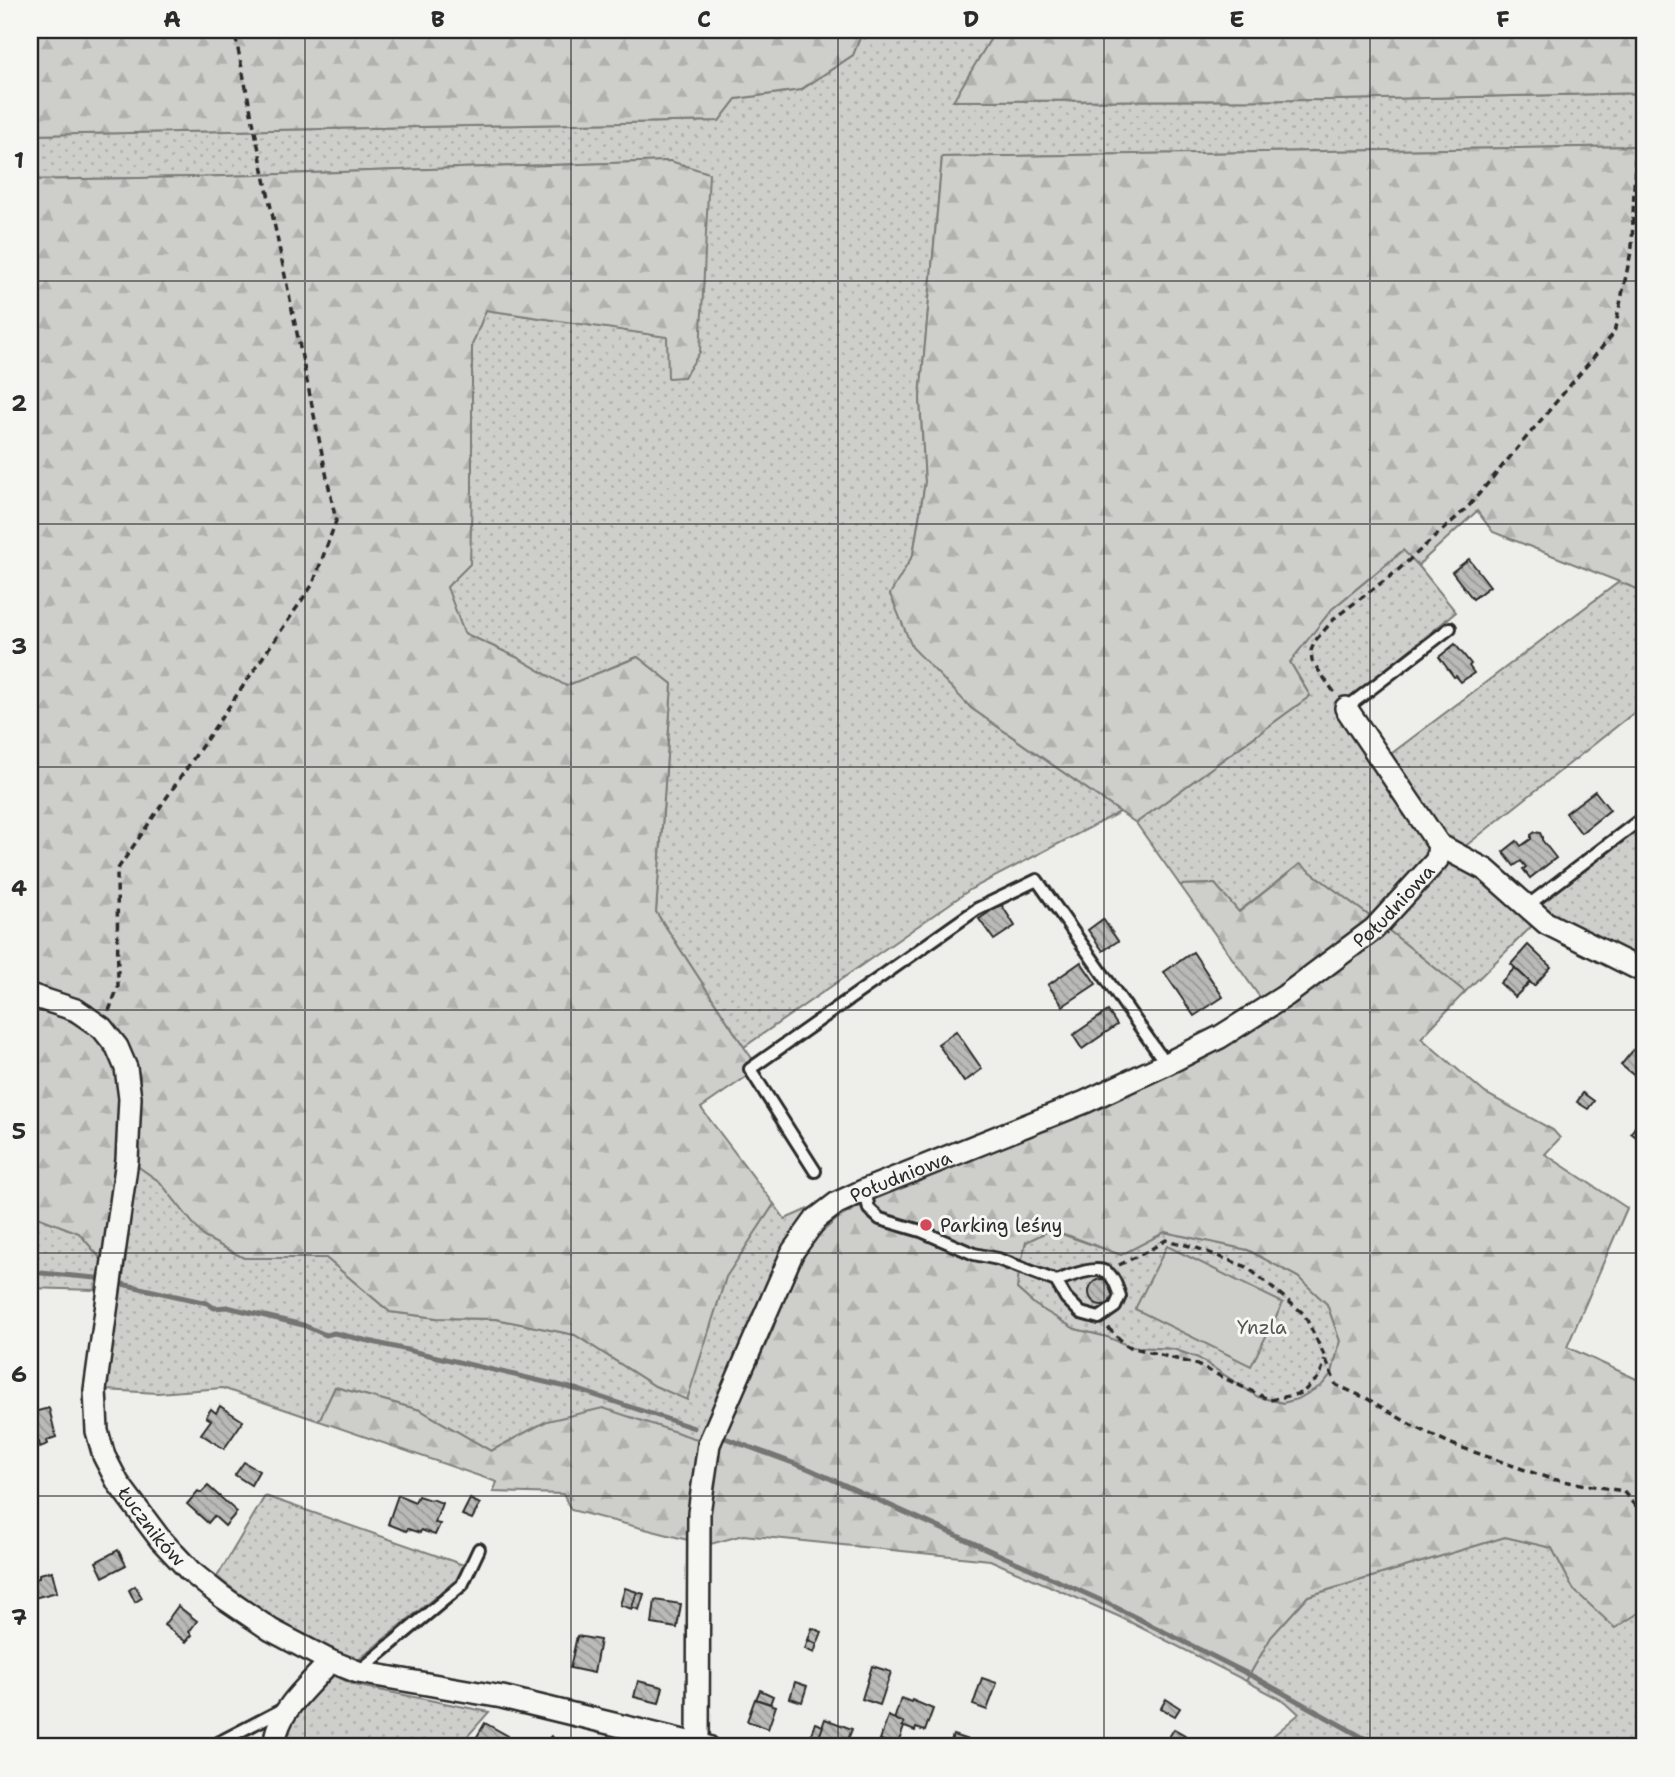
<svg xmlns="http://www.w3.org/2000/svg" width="1675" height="1777" viewBox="0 0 1675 1777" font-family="'Shantell Sans',sans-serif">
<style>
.grass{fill:url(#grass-dots);stroke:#7c7c7a;stroke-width:2}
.forest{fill:url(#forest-firs);stroke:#7c7c7a;stroke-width:2;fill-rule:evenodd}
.garden{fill:#cececa;stroke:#7c7c7a;stroke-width:2}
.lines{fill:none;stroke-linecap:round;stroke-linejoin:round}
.stream{stroke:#757573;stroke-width:5}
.building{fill:url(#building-back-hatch);stroke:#2b2b2b;stroke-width:2}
.service-casing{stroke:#2b2b2b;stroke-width:16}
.minor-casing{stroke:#2b2b2b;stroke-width:26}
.path{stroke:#2b2b2b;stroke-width:3.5;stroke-dasharray:7 5;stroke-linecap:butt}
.service{stroke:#f6f6f2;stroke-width:10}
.minor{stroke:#f6f6f2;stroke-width:21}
.grid{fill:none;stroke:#2b2b2b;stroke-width:2;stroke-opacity:0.55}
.poi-dot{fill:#d1495b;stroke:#f6f6f2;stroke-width:2.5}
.labels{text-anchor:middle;stroke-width:6;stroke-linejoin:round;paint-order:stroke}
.street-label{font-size:19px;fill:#2b2b2b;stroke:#f6f6f2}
.poi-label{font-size:19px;fill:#2b2b2b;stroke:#f6f6f2;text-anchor:start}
.park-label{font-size:19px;fill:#545453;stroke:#f6f6f2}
.neatline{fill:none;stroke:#2b2b2b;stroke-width:2.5}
.grid-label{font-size:23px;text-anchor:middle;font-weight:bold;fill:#2b2b2b}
</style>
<defs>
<pattern id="grass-dots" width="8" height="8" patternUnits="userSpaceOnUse" patternTransform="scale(1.75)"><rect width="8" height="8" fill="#cececa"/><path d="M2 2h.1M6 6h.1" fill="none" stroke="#b1b1ae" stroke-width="1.8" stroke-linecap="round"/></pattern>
<pattern id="forest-firs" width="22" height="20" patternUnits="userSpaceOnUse" patternTransform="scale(1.75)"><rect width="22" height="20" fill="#cececa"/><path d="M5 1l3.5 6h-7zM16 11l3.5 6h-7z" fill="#b1b1ae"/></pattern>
<pattern id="building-back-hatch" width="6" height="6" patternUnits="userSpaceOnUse" patternTransform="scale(1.75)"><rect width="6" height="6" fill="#babab7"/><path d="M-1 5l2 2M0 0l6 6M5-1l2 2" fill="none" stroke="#979795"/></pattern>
</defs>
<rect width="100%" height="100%" fill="#eeeeea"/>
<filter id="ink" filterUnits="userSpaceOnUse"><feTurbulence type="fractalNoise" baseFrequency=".0143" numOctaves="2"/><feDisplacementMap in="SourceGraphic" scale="14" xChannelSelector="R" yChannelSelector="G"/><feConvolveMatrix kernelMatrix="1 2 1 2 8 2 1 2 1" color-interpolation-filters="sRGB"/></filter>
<g filter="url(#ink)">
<g class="grass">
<path d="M863,30h133l-42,71 383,-1 308,-7v53l-703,11 -22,241 5,84 -12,73 -23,40 81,113 149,104 -149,77 -227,158 -88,-135 16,-228 -35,-27 -71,29 -50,-29 -52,-24 -18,-46 26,-96v-146l14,-35 182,27v41l2,-217 -476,16 -164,3v-45l689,-14 17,-22 65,-9 52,-35z"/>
<path d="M1404,550l14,15 38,47 -108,88 40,56 231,-174 26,10v112l-182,144 71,76 -69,68 -77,-62 -88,-66 -62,48 -23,-28 -35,1 -44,-62 174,-127 -20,-34 42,-53z"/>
<path d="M1645,826v137l-92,-48 -16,-10z"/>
<path d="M136,1165l24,17 44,55 40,21h82l64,54 47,6 59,1 79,16 80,51 32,13 39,-123 48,-72 11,15 37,-16 -120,237 -155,-19 -56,30 -71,-41 -85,-23 -16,34 -97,-33 -64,5 -53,-3z"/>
<path d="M30,1214l49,19 23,27 -7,30 -65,-2z"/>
<path d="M1050,1230l71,25 43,-23 84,18 50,27 29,27 13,37 -8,32 -9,12 -25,14 -15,4 -25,-6 -60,-39 -25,-9 -41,-2 -25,-10 -32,-8 -40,-24 -18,-16 2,-19 7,-28z"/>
<path d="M265,1496l199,69 -8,15 -99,81 -63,-27 -77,-57z"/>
<path d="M1505,1537l47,11 22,42 41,37 30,-18v138h-385l39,-33 -13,-12 -40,-21 25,-44 37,-41z"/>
<path d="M330,1673l24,12 135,27 -31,35h-173c0,-30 26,-52 45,-74z"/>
</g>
<g class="forest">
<path d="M30,30h833l-10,25 -53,35 -64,9 -17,22 -689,14z"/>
<path d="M996,30h649v63l-308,7 -384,1z"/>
<path d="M1645,146v446l-152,-60 -16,-21 -59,54 -15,-15 -71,59 -42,53 20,34 -174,127 -165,-115 -59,-61 -22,-53 23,-39 12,-73 -5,-84 22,-241z"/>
<path d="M670,161l39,12 -9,179 -16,25 -16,1 -1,-41 -181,-27 -14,35v146l-2,73 -23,23 17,46 52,24 50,29 72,-29 34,27 -16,228 88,135 15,21 -58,40 73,96 -48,73 -39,123 -32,-14 -80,-51 -79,-16 -59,-1 -47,-6 -64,-54h-82l-40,-21 -44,-55 -24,-17 4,-90 -20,-40 -29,-30 -61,-21v-804l164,-3z"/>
<path d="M1300,864l88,66 77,62 -44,46 64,55 68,37 7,8 -15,16 82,54 -60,139 78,36v226l-30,19 -41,-38 -22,-42 -47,-11 -197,59 -37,41 -25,44 -126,-64 -130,-57 -247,-25 -36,10 -136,-35 -8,-16 -70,-2 4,-10 -178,-61 16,-34 85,23 71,41 56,-30 56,-13 115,38 55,-117 15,-42 24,-46 26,-23 37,-20 201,-85 195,-100 -91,-128 35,-1 24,28zM1050,1230l20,6 51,19 44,-23 83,18 50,27 29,27 13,37 -8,32 -10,12 -24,14 -15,4 -25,-6 -60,-39 -25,-9 -41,-2 -25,-10 -32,-8 -40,-24 -18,-16 2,-19 7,-28z"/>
<path d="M30,1008l34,10 30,15 17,19 10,23 -3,86 -16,99 -23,-27 -49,-19z"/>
</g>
<path class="garden" d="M1167,1246l116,57 -32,63 -116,-57z"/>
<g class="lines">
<g class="stream">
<path d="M30,1272l66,6"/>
<path d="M122,1284l85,19 7,5 13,-1 76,18 23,10 8,-2 245,57 115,38"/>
<path d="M725,1438l84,31 300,135 147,74 124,69"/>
</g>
</g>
<g class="building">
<path d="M1469,559l21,27 -17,13 -21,-27z"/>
<path d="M1455,644l16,20 -2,2 5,7 -13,9 -5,-6 -2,1 -15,-20z"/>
<path d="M1595,791l15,19 -29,23 -15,-20z"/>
<path d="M1535,832l5,1 2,4v3l14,18 -26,20 -7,-9 3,-2 -5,-6 -7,5 -11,-14 14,-11 4,5 10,-7v-4z"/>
<path d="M1001,904l14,22 -21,14 -15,-21z"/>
<path d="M1103,919l15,22 -15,10 -15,-21z"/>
<path d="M1528,945l23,22 -17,19 -23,-22z"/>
<path d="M1193,952l30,45 -29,19 -30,-44z"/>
<path d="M1081,962l15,22 -33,22 -15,-21z"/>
<path d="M1515,968l15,14 -15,15 -15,-14z"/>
<path d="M1108,1011l9,14 -35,24 -9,-14z"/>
<path d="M956,1031l26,38 -18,13 -26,-38z"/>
<path d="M1643,1038l2,1v27l-9,11 -15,-12z"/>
<path d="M1583,1093l11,8 -6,8 -11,-7z"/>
<path d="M1645,1112v29l-1,2 -13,-10z"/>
<circle cx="1102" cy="1292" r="13"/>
<path d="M220,1406l23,15 -19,28 -23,-15 10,-14 -5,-3 1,-2 4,-6 5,4z"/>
<path d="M49,1408l7,29 -9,3 1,4 -8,3 -1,-5 -9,2v-31z"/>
<path d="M244,1462l15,9 -8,14 -16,-10z"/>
<path d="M208,1486l29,26 -12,14 -11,-10 -6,7 -21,-19 11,-13 3,2z"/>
<path d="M398,1495l17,7 3,-6 12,4 2,-1 10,4 -7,20 5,1 -5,11 -14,-5 -1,3 -12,-4 -2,2 -18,-7z"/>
<path d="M470,1499l10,5 -8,15 -10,-4z"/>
<path d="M118,1550l8,15 -23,12 -7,-15z"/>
<path d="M52,1571l5,21 -27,7v-25l1,6 8,-2v-4z"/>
<path d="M135,1586l7,12 -7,4 -6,-12z"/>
<path d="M625,1588l12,4 -5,17 -12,-4z"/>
<path d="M637,1592l7,2 -5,16 -7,-3z"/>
<path d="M655,1600l26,4 -4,24 -25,-4z"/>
<path d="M178,1606l19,15 -8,11 3,3 -6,7 -22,-17z"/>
<path d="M812,1628l10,4 -5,12 -9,-4z"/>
<path d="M577,1636l23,4 -6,33 -24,-5z"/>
<path d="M808,1640l9,4 -3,9 -9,-4z"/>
<path d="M872,1666l19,6 -11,33 -18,-6z"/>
<path d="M982,1678l15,5 -10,27 -14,-5z"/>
<path d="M638,1681l25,6 -4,16 -25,-6z"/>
<path d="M795,1682l12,4 -5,16 -12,-4z"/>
<path d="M760,1690l13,6 -3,8 -14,-5z"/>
<path d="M901,1698l10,4 1,-2 21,9 -8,22 -9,-3 -1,3 -13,-5 2,-3 -10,-3z"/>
<path d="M755,1699l21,7 -8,23 -21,-8z"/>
<path d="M1166,1699l14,9 -5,8 -14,-8z"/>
<path d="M888,1716l16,7 -2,3 2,1 -7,19 -17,-6z"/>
<path d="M825,1719l27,10 -7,18h-30z"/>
<path d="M485,1723l23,13 -5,9 4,2h-31l-4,-2z"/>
<path d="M815,1723l8,3 -4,11 -8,-3z"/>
<path d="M1174,1729l11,6 -8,12h-14z"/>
<path d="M953,1735l18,6 -2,6h-20z"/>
<path d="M551,1736l14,11h-24z"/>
<path d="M880,1740l17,6 1,-2 5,2 -26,1z"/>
</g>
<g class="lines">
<g class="service-casing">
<g id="service">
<path d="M1346,708l104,-80"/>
<path d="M1527,906l118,-90"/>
<path d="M815,1171l-65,-102 227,-160 60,-29 129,184"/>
<path d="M865,1190l4,19 11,10 41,12 53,23 24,5 58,22 10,17 15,15 18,5 16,-11 5,-11c-3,-8 -6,-20 -14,-24 -11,-7 -38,5 -50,9"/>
<path d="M358,1672l104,-87 17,-36"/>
<path d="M210,1747l75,-39"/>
</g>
</g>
<g class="minor-casing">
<g id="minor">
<path d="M1439,845l47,25 60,53 99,49"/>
<path id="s1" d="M30,995l46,15 26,18 15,19 9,21 4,30 -3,62 -32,230 2,41 7,25 14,27 42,56 30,32 31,25 50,34 59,31 28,11 144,25 206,50"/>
<path id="s2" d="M698,1744l1,-231 10,-69 84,-193 23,-32 21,-16 28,-13 220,-88 81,-38 54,-27 65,-41 89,-67 63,-69 2,-15 -93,-137"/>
<path d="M276,1747c0,-5 -1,-11 1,-16 8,-27 36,-49 53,-70"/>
</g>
</g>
<g class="path">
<path d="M1334,692l-22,-31 -1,-10 3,-9 22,-25 61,-46 71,-64 146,-174 18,-86 4,-116 8,-101"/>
<path d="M109,1011l9,-24 -1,-117 196,-286 23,-63 -102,-491"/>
<path d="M1119,1265l29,-14 18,-11 28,7 53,20 57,47 21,43 11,28 30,13 47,28 41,19 97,34 72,12 22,27"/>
<path d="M1108,1328l19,18 68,18 75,36 32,-7 18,-17 5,-17"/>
</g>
<use href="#service" class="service"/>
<use href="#minor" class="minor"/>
</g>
</g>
<path class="grid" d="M305,30v1717M571,30v1717M838,30v1717M1104,30v1717M1370,30v1717M30,281h1615M30,524h1615M30,767h1615M30,1010h1615M30,1253h1615M30,1496h1615"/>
<circle class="poi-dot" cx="926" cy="1225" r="7"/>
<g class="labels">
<g class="street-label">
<text dy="7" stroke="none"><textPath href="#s2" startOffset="1213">Południowa</textPath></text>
<text dy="7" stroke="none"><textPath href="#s2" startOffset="646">Południowa</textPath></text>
<text dy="7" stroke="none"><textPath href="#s1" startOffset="604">Łuczników</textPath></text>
</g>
<g class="poi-label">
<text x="940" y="1232">Parking leśny</text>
</g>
<g class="park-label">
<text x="1262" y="1334">Ynzla</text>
</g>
</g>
<rect width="1675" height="1777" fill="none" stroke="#f6f6f2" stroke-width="77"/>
<rect x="38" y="38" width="1598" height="1700" class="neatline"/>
<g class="grid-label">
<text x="172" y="27">A</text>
<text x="438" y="27">B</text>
<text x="704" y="27">C</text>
<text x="971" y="27">D</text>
<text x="1237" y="27">E</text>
<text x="1503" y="27">F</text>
<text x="19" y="168">1</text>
<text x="19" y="411">2</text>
<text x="19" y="654">3</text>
<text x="19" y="896">4</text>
<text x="19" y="1139">5</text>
<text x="19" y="1382">6</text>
<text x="19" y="1625">7</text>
</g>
</svg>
